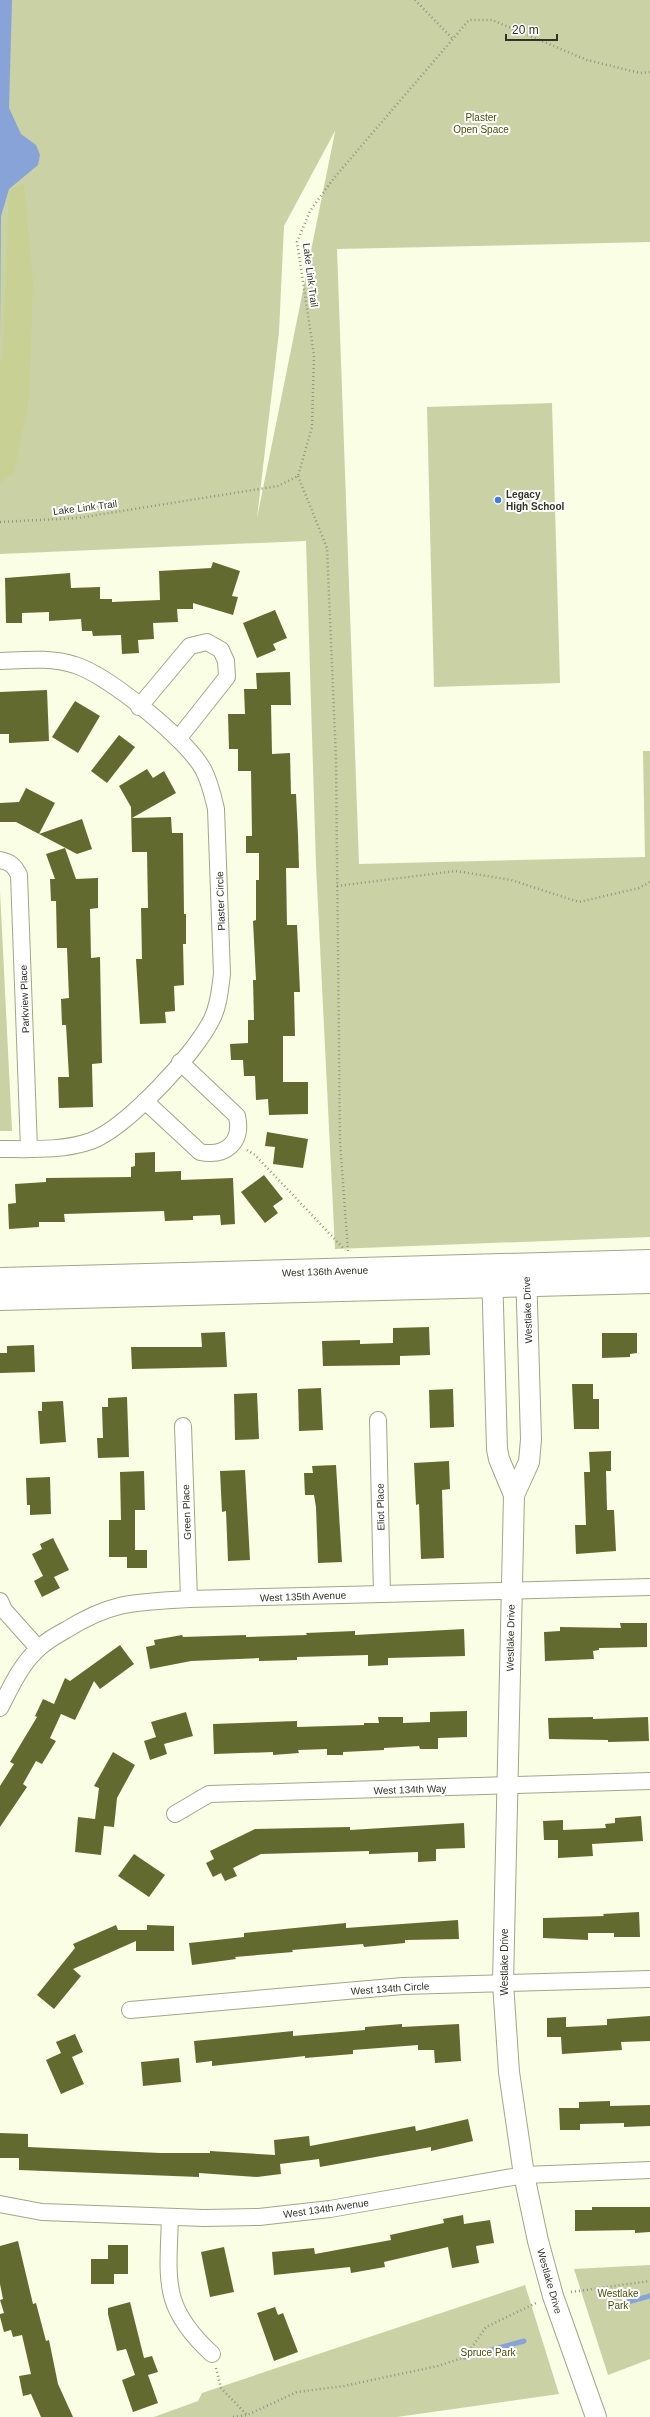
<svg xmlns="http://www.w3.org/2000/svg" width="650" height="2417" viewBox="0 0 650 2417" font-family="Arial,sans-serif">
<style>
.green{fill:#cad1a4;fill-rule:evenodd}
.forest{fill:#c8d193}
.water{fill:#87a3d7}
.lines{fill:none;stroke-linecap:round;stroke-linejoin:round}
.stream{stroke:#87a3d7;stroke-width:5}
.building{fill:#636a2f}
.minor-casing{stroke:#a1a688;stroke-width:18}
.tertiary-casing{stroke:#a1a688;stroke-width:22}
.secondary-casing{stroke:#a1a688;stroke-width:24}
.path{stroke:#919482;stroke-width:2.5;stroke-dasharray:1 3;stroke-linecap:butt}
.minor{stroke:#fff;stroke-width:16}
.tertiary{stroke:#fff;stroke-width:20}
.secondary{stroke:#fff;stroke-width:22}
.poi-dot{fill:#407aea;stroke:#fff;stroke-width:1.5}
.labels{text-anchor:middle;stroke-width:4;stroke-linejoin:round;paint-order:stroke}
.park-label{font-size:10px;fill:#494f04;stroke:#fff}
.street-label{font-size:10px;fill:#313327;stroke:#fff}
.poi-label{font-size:10px;font-weight:bold;fill:#313327;stroke:#fff;text-anchor:start}
</style>
<rect width="100%" height="100%" fill="#fafee5"/>
<g class="green">
<path d="M0,0h650v242l-313,7 22,615 286,-7 -2,-106h7v486l-315,12 -19,-384 -10,-324 -306,13zM335,131v1l-78,386 22,-186 5,-106z"/>
<path d="M552,403l8,280 -126,4 -7,-280z"/>
<path d="M0,891l12,240h-12z"/>
<path d="M650,2265v94l-42,16 -34,-106z"/>
<path d="M525,2285l34,109 -162,23h-243l44,-16 4,-8z"/>
</g>
<path class="forest" d="M24,184l9,98 -4,117 -15,74 -14,10v-119l3,-9 6,-166z"/>
<path class="water" d="M0,0h12l-3,108 12,26 15,11 4,10 -2,10 -29,24 -8,27 -1,119z"/>
<g class="lines">
<g class="stream">
<path d="M610,2307l40,-11"/>
<path d="M465,2357l59,-16"/>
</g>
</g>
<g class="building">
<path d="M213,562l27,9 -8,25 6,1 -5,18 -40,-12v6h-16l1,13 -25,1 1,16 -16,1 1,13 -17,1 -1,-19 -28,1 -1,-5h-10l-1,-12 -32,2v-9l-27,1v10h-16l-1,-45 65,-5 1,15 29,-1v12h12v3l48,-2 -1,-29 52,-3z"/>
<path d="M275,610l12,28 -14,6 3,6 -19,8 -14,-35z"/>
<path d="M290,672l1,33h-20l1,49 18,-1 1,41h5l2,41 1,33h-13l1,57h10l3,67h-6l1,44h-12v46h25v32l-39,1 -1,-16 -12,1 -1,-24h-11l-1,-16h-12l-1,-16 18,-1v-23h6l-1,-40h3l-3,-59 3,-1v-40h3v-27h-13v-17h6l-1,-65h-13v-22h-9l-1,-35h17l-1,-25h13l-1,-16z"/>
<path d="M47,690l2,51 -40,2v-9h-9v-42z"/>
<path d="M75,701l25,15 -22,37 -26,-16z"/>
<path d="M119,735l16,12 -28,36 -16,-12z"/>
<path d="M147,769l6,9 11,-7 12,22 -44,25 39,-1 1,16h11l1,81h2v30h-3l1,41 -10,1 1,25 -10,1 1,11 -26,1 -4,-65h6l-1,-51h7l-1,-56h-15l-1,-45 -12,-21z"/>
<path d="M26,788l29,15 -16,31 -23,-12h-16v-19l19,-1z"/>
<path d="M82,819l10,30 -15,5 -38,-20z"/>
<path d="M65,848l11,31 22,-1v30l-8,1 1,49 9,-1 2,106 -10,1 1,43 -34,1 -1,-31h11l-3,-52h-4l-1,-26 8,-1 -2,-50h-10l-1,-47h-5l-1,-22h5l-9,-25z"/>
<path d="M267,1132l41,7 -5,29 -30,-4 2,-17 -10,-1z"/>
<path d="M155,1152v20l26,-1v9l52,-2 2,46 -14,1 -1,-10 -27,1v4l-28,1 -1,-10 -100,3 1,8h-26v5l-30,2 -1,-25 8,-1 -1,-19 31,-2v-4l85,-1v-10l4,-1v-13z"/>
<path d="M264,1175l19,24 -10,7 5,7 -13,10 -24,-31z"/>
<path d="M429,1327l1,28 -30,1v9l-77,1 -1,-25 38,-1v4l33,-1v-15z"/>
<path d="M225,1332l2,35 -95,2 -1,-22h71l-1,-14z"/>
<path d="M602,1333h35v20l-7,1v3l-28,1z"/>
<path d="M34,1345l1,27 -35,1v-20h7v-7z"/>
<path d="M572,1384h21v15h6v30h-25z"/>
<path d="M321,1388l2,42 -24,1 -1,-42z"/>
<path d="M453,1389l1,38 -24,1 -1,-38z"/>
<path d="M257,1393l2,46 -24,1 -1,-46z"/>
<path d="M127,1397l2,60 -31,1 -1,-20h6l-1,-31h6v-9z"/>
<path d="M63,1401l3,41 -26,2 -2,-33h4v-9z"/>
<path d="M611,1451v20h-5l1,39h7l2,41 -40,3 -1,-29h11l-2,-53h6l-1,-20z"/>
<path d="M449,1461l1,28 -8,1 2,68 -23,1 -2,-55 -3,1 -2,-42z"/>
<path d="M336,1465l6,97 -24,1 -2,-56 -2,-12h-9l-1,-22h9l-1,-7z"/>
<path d="M245,1470l5,90 -22,1 -2,-50 -4,1 -2,-41z"/>
<path d="M144,1471l1,39h-10v40h12v18h-20v-11h-18v-37h12l-1,-48z"/>
<path d="M50,1477l1,37 -21,1v-10h-3l-1,-27z"/>
<path d="M53,1538l16,32 -15,7 6,11 -18,9 -8,-16 9,-5 -11,-22 10,-5 -2,-5z"/>
<path d="M620,1623h27v24l-48,1v2l-6,1 1,8 -49,2 -1,-29 16,-1v-4l61,1z"/>
<path d="M464,1629l1,27 -77,2v7l-20,1v-11l-71,2v3l-38,1v-3l-68,3 -41,8 -4,-22 9,-2 -1,-5 28,-5 1,2 63,-2v2l61,-2 -1,-2 49,-2v4z"/>
<path d="M120,1645l14,19 -34,25 -6,-8 -19,39 -14,-6 -11,24 6,3 -14,23 -6,-3 -13,23 4,3 -27,40v-41l14,-22 -4,-2 27,-45 -2,-1 8,-17 11,5 11,-26 5,3z"/>
<path d="M467,1711v26l-29,1v11h-18l-1,-3 -35,2v2l-41,2v3h-16v-6l-29,1 1,3 -26,2v-3l-59,2 -1,-30 84,-3v6l67,-2v-2h15l-1,-6h25v6l27,-1v-10z"/>
<path d="M186,1712l7,24 -29,8 3,10 -17,6 -6,-19 12,-4 -5,-15z"/>
<path d="M593,1717v2l55,-2 1,24 -41,1v-2l-59,-1 -1,-21z"/>
<path d="M113,1752l22,13 -18,33 -3,29 -10,-1 -3,29 -26,-3 3,-35 17,2 4,-31 -5,-2z"/>
<path d="M641,1816l2,25 -51,3 1,12 -35,2v-18h-14l-1,-19 20,-1v10l43,-2 -1,-4 10,-1v-5z"/>
<path d="M464,1823l1,25 -29,1v12l-18,1v-10l-49,2v-3l-108,3 -28,14 4,8 -12,5 -4,-8 -8,4 -7,-14 8,-4 -4,-8 45,-22 95,-2v3z"/>
<path d="M134,1854l31,21 -16,22 -31,-21z"/>
<path d="M639,1912l1,25h-26v-4h-26v7l-45,-2v-20l61,-2 -1,-2z"/>
<path d="M458,1920l1,19 -54,1v3l-41,4 -1,-3 -71,6 1,2 -58,5 1,2 -44,6 -3,-22 55,-6v-4l102,-10v5z"/>
<path d="M116,1925l2,5h29v-5l27,1v25h-38v-10l-63,28 8,7 -27,33 -17,-14 38,-47 -2,-4z"/>
<path d="M650,2016v25l-29,1 1,8 -60,4 -1,-17h-14v-19l19,-1v10l41,-2v-6z"/>
<path d="M402,2024v3l57,-3 2,37 -26,2 -1,-13h-16v-5l-65,5v4l-48,4v-2l-93,10v-5l-16,2 -2,-22 99,-10v5l72,-6v-3z"/>
<path d="M75,2034l8,18 -11,5 12,27 -23,10 -15,-34 15,-7 -5,-11z"/>
<path d="M179,2058l2,24 -38,4 -2,-24z"/>
<path d="M610,2101v5l40,-1v21l-26,1v-4l-44,1v6h-20l-1,-22h20v-6z"/>
<path d="M468,2119l5,22 -42,10v-4l-111,20 -1,-8 -39,5 1,10 -24,3 -58,-4v4l-180,-7v-12h-19v-25l28,1v13l132,6h50v-2l65,4 -1,-15 35,-4 1,10 105,-20 1,5z"/>
<path d="M592,2207h58v25l-15,1v-3l-60,1v-21h17z"/>
<path d="M463,2215l1,9 26,-4 4,23 -18,3 3,17 -27,5 -4,-21 -64,15 1,5 -34,6 -1,-6 -76,8 -2,-23 42,-4 1,6 76,-14 -1,-5 54,-12 -1,-4z"/>
<path d="M18,2241l15,63 3,-1 10,38 3,-1 9,44 15,33h-32l-10,-23 -8,2 -4,-20 12,-2 -9,-39 -9,2 -2,-7 -7,2 -4,-15v-3l4,-1 -4,-13 3,-1 -3,-15v-38z"/>
<path d="M108,2245h20v29h-14v10h-23v-25h17z"/>
<path d="M224,2247l10,45 -24,5 -9,-45z"/>
<path d="M130,2302l14,56 8,-2 6,16 -10,3 10,28 -25,9 -11,-32 13,-5 -9,-26 -9,2 -9,-37v-6z"/>
<path d="M275,2307l3,8 5,-2 15,39 -24,9 -17,-48z"/>
</g>
<g class="lines">
<g class="minor-casing">
<g id="minor">
<path d="M0,661c25,-1 51,-4 75,4 33,10 111,74 128,104 7,13 10,27 13,40l6,165c-2,15 -3,31 -10,45 -17,35 -85,108 -121,122 -28,10 -61,8 -91,8"/>
<path d="M139,707l51,-61 17,-4 14,8 5,11 1,16 -49,62"/>
<path d="M0,860c10,2 14,5 19,15l10,274"/>
<path d="M145,1101l55,51c25,5 43,-9 37,-36l-57,-54"/>
<path d="M378,1420l4,174"/>
<path d="M183,1426l6,173"/>
<path d="M0,1601l4,9 34,38"/>
<path d="M0,1708c10,-19 20,-42 36,-57 8,-9 19,-15 30,-21 46,-29 70,-28 123,-31l461,-12"/>
<path d="M175,1814l34,-20 441,-13"/>
<path d="M130,2010l273,-24 247,-7"/>
<path d="M0,2204l42,8 162,6 55,-1 71,-8 194,-34 126,-5"/>
<path d="M170,2217c-2,64 -9,90 42,137"/>
</g>
</g>
<g class="tertiary-casing">
<g id="tertiary">
<path d="M526,1269l5,170 -2,23 -15,33 -11,488 6,89 15,103 14,66 15,55 43,121"/>
<path d="M492,1270l5,179 2,10 15,36"/>
</g>
</g>
<g class="secondary-casing">
<g id="secondary">
<path d="M0,1279l650,-18"/>
<path d="M0,1299l650,-17"/>
</g>
</g>
<g class="path">
<path d="M415,0l37,38"/>
<path d="M298,476l29,72 9,211 4,383 8,109"/>
<path d="M0,522l78,-4 200,-32 20,-10 14,-49 2,-72 -17,-113 13,-31 24,-33 135,-158h23l95,40 53,13 10,-1"/>
<path d="M337,886l119,-15 55,9 68,22 60,-14 11,-6"/>
<path d="M247,1150l8,5 90,95"/>
<path d="M571,2292l79,-11"/>
<path d="M216,2368l5,20 26,27"/>
<path d="M233,2417l14,-2 50,-23 47,-6 94,-20 27,-9 21,-30 50,-24"/>
</g>
<use href="#minor" class="minor"/>
<use href="#tertiary" class="tertiary"/>
<use href="#secondary" class="secondary"/>
</g>
<circle class="poi-dot" cx="498" cy="500" r="4"/>
<g class="labels">
<g class="park-label">
<text x="481" y="121">Plaster<tspan x="481" dy="12">Open Space</tspan></text>
<text x="618" y="2297">Westlake<tspan x="618" dy="12">Park</tspan></text>
<text x="488" y="2356">Spruce Park</text>
</g>
<g class="street-label">
<text transform="translate(311 275) rotate(83)" y="4">Lake Link Trail</text>
<text transform="translate(85 507) rotate(-7)" y="4">Lake Link Trail</text>
<text transform="translate(220 901) rotate(-92)" y="4">Plaster Circle</text>
<text transform="translate(24 999) rotate(-92)" y="4">Parkview Place</text>
<text transform="translate(325 1271) rotate(-2)" y="4">West 136th Avenue</text>
<text transform="translate(527 1310) rotate(-92)" y="4">Westlake Drive</text>
<text transform="translate(380 1507) rotate(-91)" y="4">Eliot Place</text>
<text transform="translate(186 1512) rotate(-92)" y="4">Green Place</text>
<text transform="translate(303 1596) rotate(-2)" y="4">West 135th Avenue</text>
<text transform="translate(510 1638) rotate(-89)" y="4">Westlake Drive</text>
<text transform="translate(410 1789) rotate(-2)" y="4">West 134th Way</text>
<text transform="translate(504 1962) rotate(-90)" y="4">Westlake Drive</text>
<text transform="translate(390 1988) rotate(-4)" y="4">West 134th Circle</text>
<text transform="translate(326 2208) rotate(-8)" y="4">West 134th Avenue</text>
<text transform="translate(550 2281) rotate(74)" y="4">Westlake Drive</text>
</g>
<g class="poi-label">
<text x="506" y="498">Legacy<tspan x="506" dy="12">High School</tspan></text>
</g>
</g>
<path d="M506 34v6h51v-6" fill="none" stroke="#313327" stroke-width="2"/>
<text x="512" y="34" font-size="12" fill="#313327" stroke="#ffffff" stroke-width="3" paint-order="stroke">20 m</text>
</svg>
